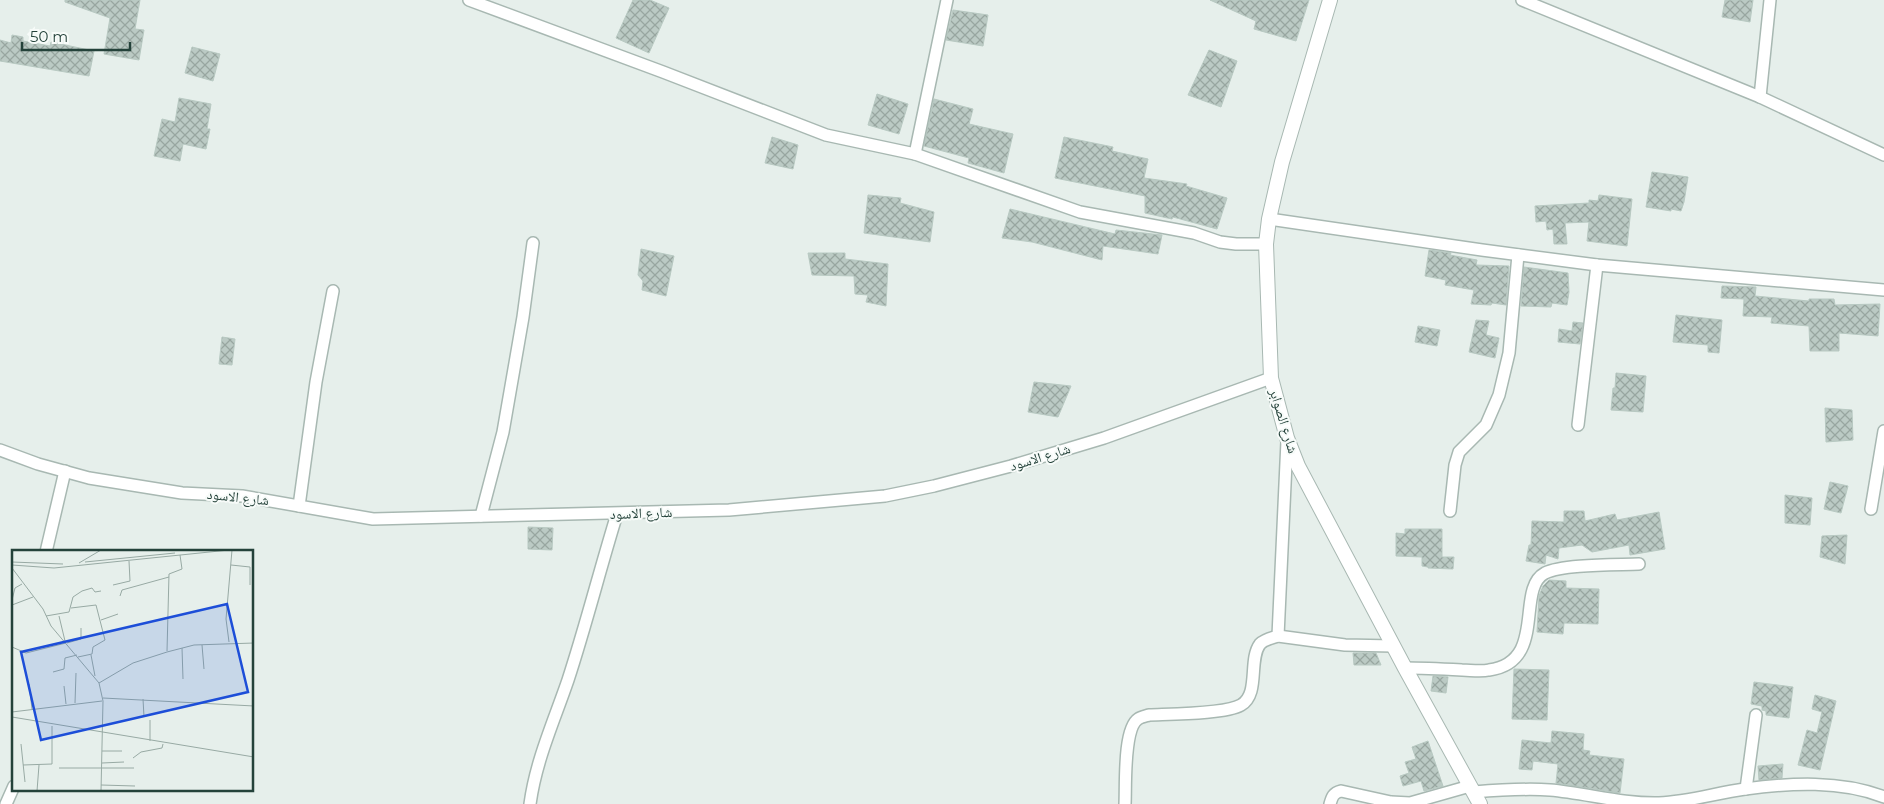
<svg xmlns="http://www.w3.org/2000/svg" width="1884" height="804" viewBox="0 0 1884 804" font-family="Montserrat,'Noto Naskh Arabic',sans-serif">
<style>
.building{fill:url(#building-cross-hatch);stroke:#b8c9c2}
.lines{fill:none;stroke-linecap:round;stroke-linejoin:round}
.minor-casing{stroke:#a8b8b2;stroke-width:14}
.tertiary-casing{stroke:#a8b8b2;stroke-width:16}
.minor{stroke:#fff;stroke-width:11}
.tertiary{stroke:#fff;stroke-width:14}
.labels{text-anchor:middle;stroke-width:4;stroke-linejoin:round;paint-order:stroke}
.street-label{font-size:14px;fill:#24423a;stroke:#f7fbf9}
.inset-road{fill:none;stroke:#98aaa4;stroke-width:1}
.view{fill:#1d4ed8;fill-opacity:0.15;stroke:#1d4ed8;stroke-width:2.5}
.inset-edge{fill:none;stroke:#24423a;stroke-width:2.5}
</style>
<defs>
<pattern id="building-cross-hatch" width="8" height="8" patternUnits="userSpaceOnUse" patternTransform="scale(1.25)"><rect width="8" height="8" fill="#bbcac4"/><path d="M0 0l8 8M0 8l8-8" fill="none" stroke="#98a6a0"/></pattern>
</defs>
<rect width="100%" height="100%" fill="#e6efeb"/>
<g class="building">
<path d="M65,0h75l-5,29 9,1 -5,30 -35,-6 6,-36 -45,-16z"/>
<path d="M633,0h17l19,8 -20,45 -33,-15z"/>
<path d="M1210,0h99l-13,41 -42,-12 2,-8z"/>
<path d="M1725,0h28l-3,22 -28,-5z"/>
<path d="M953,10l35,5 -5,31 -37,-6z"/>
<path d="M12,35l11,2v4l27,5 1,-4 43,9 -5,25 -89,-15v-21l11,3z"/>
<path d="M192,47l28,7 -7,27 -28,-8z"/>
<path d="M1209,50l28,11 -16,46 -33,-12z"/>
<path d="M877,94l31,10 -9,30 -31,-9z"/>
<path d="M179,98l32,6 -4,25h3l-4,20 -23,-5 -3,17 -26,-5 8,-37 13,3z"/>
<path d="M934,99l39,10 -4,15 44,10 -9,39 -36,-10 1,-5 -45,-12z"/>
<path d="M772,137l26,8 -5,24 -28,-6z"/>
<path d="M1064,137l49,10 -1,4 36,8 -4,19 43,6 -1,2 41,12 -10,31 -44,-12 -1,2 -27,-6v-17l-90,-18z"/>
<path d="M1652,172l36,5 -4,25 -3,9 -10,-2v2l-25,-4z"/>
<path d="M868,195l33,3 -1,5 34,9 -4,30 -66,-9z"/>
<path d="M1599,195l33,4 -5,47 -40,-5 2,-19 -24,1 2,21h-13l-1,-15 -6,1 -1,-9 -10,1 -1,-16 54,-3v-3l9,1z"/>
<path d="M1010,209l105,25 1,-4 46,5 -4,19 -55,-8 -1,14 -70,-18 -30,-4z"/>
<path d="M641,249l33,7 -8,40 -24,-6 1,-9 -5,-6z"/>
<path d="M1429,250l22,3 -1,2 27,5 -1,5 33,1 -3,39 -14,-2 -1,2 -20,-1 3,-14 -29,-5 1,-5 -21,-4z"/>
<path d="M808,253h37v6l43,5 -2,42 -20,-4 2,-7 -13,-1 -1,-18 -42,-1z"/>
<path d="M1524,267l44,6 1,19 -2,13 -15,-2 -1,4 -30,-1z"/>
<path d="M1722,286l34,1 -1,9 54,5v-2h25l1,6 45,-1 -2,32 -39,-3v18h-29l-1,-25 -38,-3 1,-6 -29,-1 1,-17 -23,-1z"/>
<path d="M1676,315l46,5 -3,33 -11,-1v-7l-35,-3z"/>
<path d="M1476,320l13,1 -3,14 13,3 -4,20 -26,-6z"/>
<path d="M1573,322l10,1 -3,21 -22,-2 1,-13 13,2z"/>
<path d="M1418,326l22,4 -3,16 -22,-4z"/>
<path d="M222,337l13,2 -3,26 -13,-1z"/>
<path d="M1616,373l30,3 -3,36 -32,-2 2,-22h2z"/>
<path d="M1034,382l37,4 -13,31 -30,-5z"/>
<path d="M1825,408l27,2 1,30 -27,2z"/>
<path d="M1830,482l18,4 -7,27 -17,-4z"/>
<path d="M1785,495l27,3 -2,27 -25,-2z"/>
<path d="M1564,511h20l1,10 30,-7 2,6 42,-8 6,37 -35,6 -1,-10 -37,7 -10,-7 -23,3 -1,11 -12,-4 -1,9 -19,-3 3,-16h2l1,-24 32,1z"/>
<path d="M528,527l25,1 -1,22 -24,-1z"/>
<path d="M1405,529h37v28h12l-1,12 -25,-1v-1l-6,-1v-9l-26,-1v-23l9,1z"/>
<path d="M1847,535l-2,29 -25,-7 2,-21z"/>
<path d="M1549,580l17,1v7l33,1 -1,35 -34,-1 -1,11 -26,-2 2,-36 4,-10z"/>
<path d="M1353,653h23l5,12h-27z"/>
<path d="M1514,669l35,1 -2,50 -35,-1z"/>
<path d="M1433,676l15,1 -2,16 -15,-2z"/>
<path d="M1754,682l39,5 -4,31 -23,-3v-4l-4,-1v-4l-11,-2z"/>
<path d="M1815,695l21,6 -16,69 -22,-5 9,-35 10,3 5,-21 -10,-3z"/>
<path d="M1552,731l32,3 -1,16 7,1 -1,4 35,4 -4,34 -64,-10 2,-19 -25,-3 -1,9 -13,-1 3,-29 29,3z"/>
<path d="M1428,741l15,45 -19,5 -3,-10 -18,5 -3,-10 9,-3 -4,-11 11,-3 -4,-12z"/>
<path d="M1783,764l-1,14 -23,2 -1,-14z"/>
</g>
<g class="lines">
<g class="minor-casing">
<g id="minor">
<path d="M469,0l194,72 163,63 89,19 165,58 114,21 26,9 16,2h30"/>
<path d="M1522,0l238,97 124,58"/>
<path d="M1760,97l10,-97"/>
<path d="M915,154l32,-154"/>
<path d="M1269,219l213,31 115,15 287,25"/>
<path d="M1578,425l19,-160"/>
<path d="M0,450l38,14 51,14 93,15 60,3 131,23 356,-9 156,-14 49,-10 77,-20 93,-28 167,-60"/>
<path d="M299,506l17,-124 17,-91"/>
<path d="M1871,509l13,-78"/>
<path d="M1450,511l5,-46 4,-13 27,-27 13,-30 10,-42 9,-98"/>
<path d="M481,516l22,-84 20,-115 10,-74"/>
<path d="M46,552l19,-81"/>
<path d="M1278,636l9,-195"/>
<path d="M1405,668c19,0 38,1 57,2 8,0 18,2 27,0 59,-8 26,-81 56,-97 18,-9 71,-8 94,-9"/>
<path d="M1746,789l10,-74"/>
<path d="M1474,792c25,-2 50,-4 76,-2 36,3 72,14 109,13 29,-1 57,-10 86,-14 45,-6 96,-9 139,8"/>
<path d="M6,804l8,-18"/>
<path d="M530,804c6,-44 24,-83 38,-124 18,-55 32,-111 49,-166"/>
<path d="M1125,804c1,-17 -2,-75 13,-85 3,-2 8,-3 11,-4 21,-1 77,-1 92,-10 19,-11 7,-45 19,-61 5,-5 12,-6 18,-8l67,9 48,1"/>
<path d="M1330,804c2,-7 3,-11 11,-13l50,11 19,1 60,-17"/>
</g>
</g>
<g class="tertiary-casing">
<path id="tertiary" d="M1330,0l-48,162 -13,57 -3,25 5,134 16,60 11,28 107,202 75,136"/>
</g>
<use href="#minor" class="minor"/>
<use href="#tertiary" class="tertiary"/>
</g>
<g class="labels">
<g class="street-label">
<text transform="translate(1284 421) rotate(73)" y="5">شارع الصوابر</text>
<text transform="translate(1040 457) rotate(-17)" y="5">شارع الاسود</text>
<text transform="translate(238 497) rotate(6)" y="5">شارع الاسود</text>
<text transform="translate(641 513) rotate(-2)" y="5">شارع الاسود</text>
</g>
</g>
<g transform="translate(12 550)">
<rect width="241" height="241" fill="#e6efeb"/>
<path class="inset-road" d="M0,12l51,2M73,12l90,-9M67,13l22,-13M0,15l42,3 175,-18M219,15l19,2v18M0,18l31,41 8,17 48,57 4,18 -2,90M101,35l17,-4 -1,-20M108,46l2,-6 47,-13M0,50l3,-12 7,-4M0,55l21,-8M59,58l25,-3 9,35 -12,7 -1,7 -14,3M34,66l23,-4 4,-15 9,-6 10,-3 3,4 6,-1M47,66l6,25M89,70l17,-6M217,92l-3,-23 6,-69M55,93l14,-4v-11M190,95l2,24M0,97l14,6 40,-10M170,98l1,31M155,101l2,-77 13,-5 -2,-14M79,105l4,21M41,122l11,-3 1,-11 12,-3M87,133l34,-20 34,-11 27,-7 60,-2M17,134l3,25M52,136l2,18M91,148l151,8M131,149l1,18M63,153l1,-30M0,162l90,-11M0,167l242,40M138,191v-21M9,194l4,38M90,201h20M121,208l8,-6 21,-4 1,-4M90,213l22,-1M11,215l29,-1v-38M47,218h75M89,235l34,1M25,241l2,-26"/>
<path class="view" d="M215,54l21,88 -207,48 -20,-88z"/>
<rect width="241" height="241" class="inset-edge"/>
</g>
<path d="M22 42v8h108v-8" fill="none" stroke="#24423a" stroke-width="2.5"/>
<text x="30" y="42" font-size="15" fill="#24423a" stroke="#f7fbf9" stroke-width="4" paint-order="stroke">50 m</text>
</svg>
